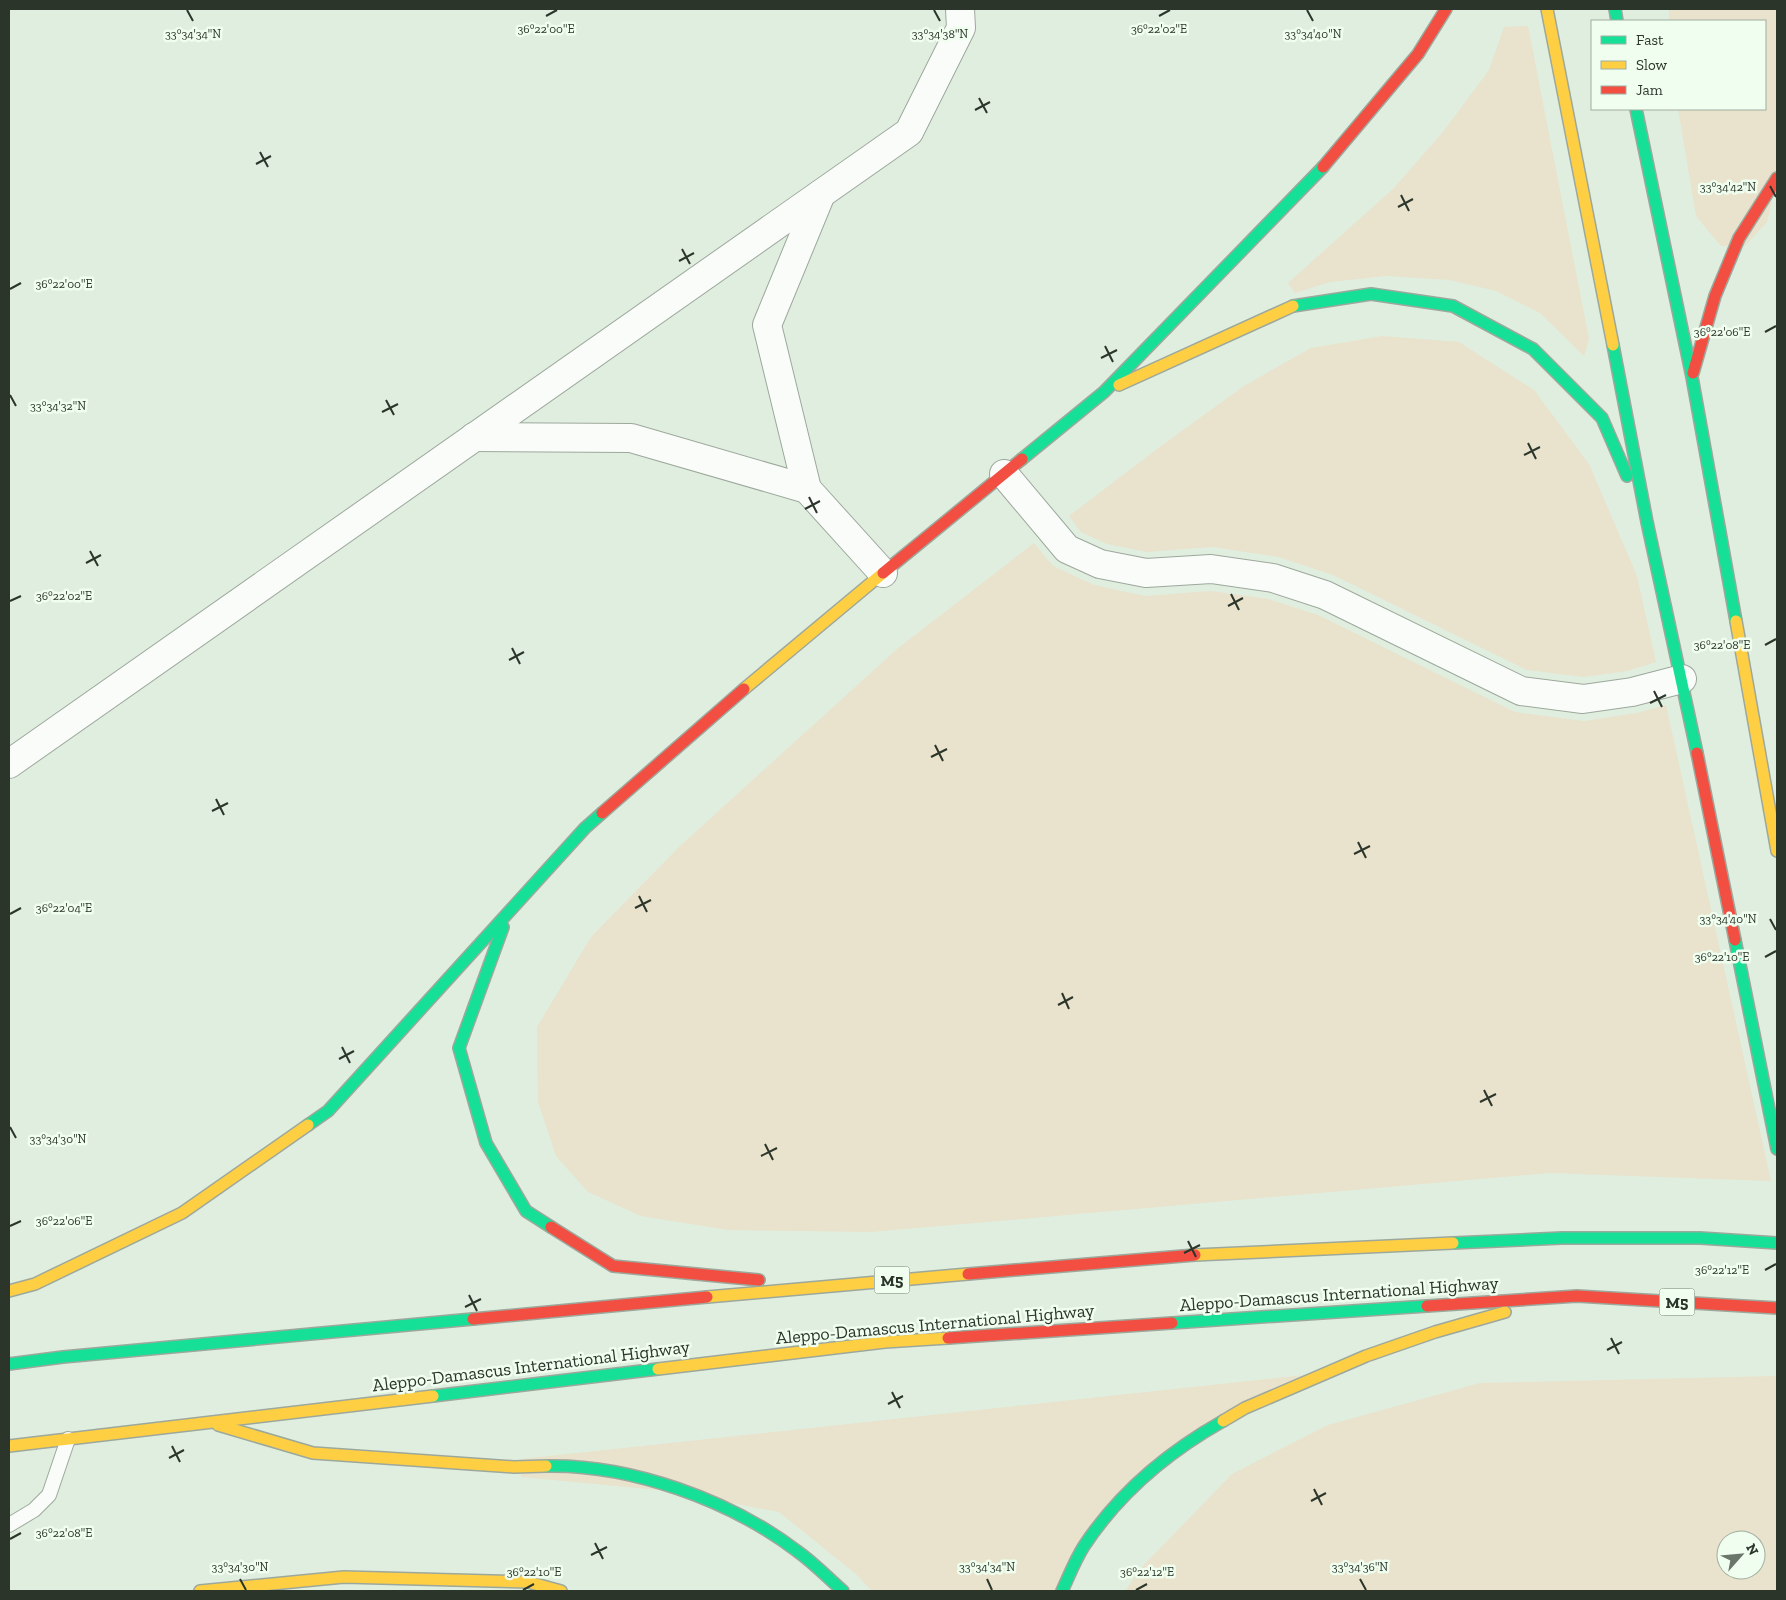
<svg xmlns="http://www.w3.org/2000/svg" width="1786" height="1600" viewBox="0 0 1786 1600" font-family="'Zilla Slab',serif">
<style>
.green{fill:#e9e2cc;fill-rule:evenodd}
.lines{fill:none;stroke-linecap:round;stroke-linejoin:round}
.lane-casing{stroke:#9da89c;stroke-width:16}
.street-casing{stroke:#9da89c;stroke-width:30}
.fast-casing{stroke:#9da89c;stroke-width:14}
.slow-casing{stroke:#9da89c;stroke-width:14}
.jam-casing{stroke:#9da89c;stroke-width:14}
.lane{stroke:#fafcfa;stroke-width:14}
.street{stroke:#fafcfa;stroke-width:28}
.fast{stroke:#16e098;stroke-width:11}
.slow{stroke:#ffcf43;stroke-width:11}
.jam{stroke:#f24e42;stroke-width:11}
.ticks{fill:none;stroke:#2b352a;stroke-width:2}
.labels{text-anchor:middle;stroke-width:5;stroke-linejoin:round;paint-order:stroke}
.shield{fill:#effeee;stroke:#667165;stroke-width:1}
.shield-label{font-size:16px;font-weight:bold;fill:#2b352a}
.street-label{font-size:18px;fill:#2b352a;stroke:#effeee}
.ticks-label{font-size:12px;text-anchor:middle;fill:#2b352a;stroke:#effeee;stroke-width:5;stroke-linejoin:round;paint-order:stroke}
</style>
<rect width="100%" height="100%" fill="#e0eedf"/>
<g class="green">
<path d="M1669,9h108v169l-10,44 -22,24h-24l-25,-30 -18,-107h87v-88h-96z"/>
<path d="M1528,26l61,313 -5,17 -44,-43 -44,-22 -46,-11 -64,-4 -56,6 -35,11 -7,-10 105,-94 50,-57 46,-62 15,-43z"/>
<path d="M1382,336l77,6 75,48 55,74 48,112 19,86 -29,9 -44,6 -56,-7 -194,-95 -55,-18 -66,-10 -65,5 -40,-8 -26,-12 -12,-16 92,-70 83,-60 67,-38z"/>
<path d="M1034,543l19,23 41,19 51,11 66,-5 57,8 50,16 197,97 69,9 53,-8 29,-8 105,476 -222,-8 -678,59 -143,-2 -87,-14 -53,-24 -32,-36 -18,-54 -1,-75 54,-90 88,-90 218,-198z"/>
<path d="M1305,1375l-105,55 -103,101 -35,60h-190l-15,-16 -78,-63 -110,-21 -148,-14v-18z"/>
<path d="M1777,1376v215h-652l16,-23 91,-94 96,-49 152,-42zM1726,1540h30v30h-30z"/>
</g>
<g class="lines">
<g class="lane-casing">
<path id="lane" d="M9,1525l25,-15 15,-15 19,-56"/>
</g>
<g class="street-casing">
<g id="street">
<path d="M474,437l157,1 176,51 76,84"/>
<path d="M1004,474l63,75 33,15 46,9 65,-4 62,9 52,17 196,96 62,8 49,-7 50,-13"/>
<path d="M807,489l-40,-164 54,-131"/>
<path d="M9,764l900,-632 52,-104 -1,-19"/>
</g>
</g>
<g class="fast-casing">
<g id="fast">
<path d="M1615,9l2,12"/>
<path d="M1636,109l56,268 44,244"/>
<path d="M1293,306l78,-12 82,12 80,43 69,69 25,58"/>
<path d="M1613,345l34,177 50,231"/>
<path d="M1022,459l82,-67 219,-225"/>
<path d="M503,927l-44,121 27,95 40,68 25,16"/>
<path d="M1735,940l42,209"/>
<path d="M308,1125l20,-14 257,-283 17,-15"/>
<path d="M1453,1243l109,-5h138l77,5"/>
<path d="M1172,1323l255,-17"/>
<path d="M9,1364l54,-7 410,-38"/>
<path d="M433,1396l225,-27"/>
<path d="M546,1466c84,-2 184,34 251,85 17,12 31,27 46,40"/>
<path d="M1062,1591c7,-15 13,-31 22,-45 35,-53 84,-94 139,-125"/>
</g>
</g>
<g class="slow-casing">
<g id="slow">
<path d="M1547,9l66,336"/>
<path d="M1119,385l174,-79"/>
<path d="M1736,621l41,230"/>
<path d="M744,689l139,-116"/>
<path d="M1195,1255l258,-12"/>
<path d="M9,1291l26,-7 147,-71 126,-88"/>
<path d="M707,1297l261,-23"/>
<path d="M658,1369l227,-27 63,-4"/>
<path d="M1223,1421l22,-13 121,-52 69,-24 70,-20"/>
<path d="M218,1425l95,28 201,14 32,-1"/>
<path d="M9,1446l424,-50"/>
<path d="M200,1591l144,-14 184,5 33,9"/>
</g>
</g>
<g class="jam-casing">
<g id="jam">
<path d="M1323,167l95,-113 28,-45"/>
<path d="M1693,373l22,-77 24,-58 38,-60"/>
<path d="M883,573l139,-114"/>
<path d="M1697,753l38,187"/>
<path d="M602,813l142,-124"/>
<path d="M551,1227l62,39 146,14"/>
<path d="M968,1274l227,-19"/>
<path d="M1427,1306l150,-10 200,12"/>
<path d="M473,1319l234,-22"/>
<path d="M948,1338l224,-15"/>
</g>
</g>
<use href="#lane" class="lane"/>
<use href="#street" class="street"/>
<use href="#fast" class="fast"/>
<use href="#slow" class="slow"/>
<use href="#jam" class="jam"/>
</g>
<path class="ticks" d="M187,10l6,11M934,10l6,11M1307,10l6,11M546,16l11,-6M1159,16l11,-6M979,98l8,15M975,110l15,-8M260,152l8,15M256,164l15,-8M1770,186l6,11M1401,195l8,16M1398,207l15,-8M682,249l8,15M679,261l15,-8M10,289l11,-6M1765,332l11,-6M1105,346l8,16M1101,358l16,-8M10,395l6,11M386,400l8,15M382,412l16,-8M1528,443l8,16M1524,455l16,-8M809,497l8,16M805,509l15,-8M90,551l8,15M86,563l15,-8M1231,594l8,16M10,601l11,-5M1228,606l15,-8M1765,645l11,-6M512,648l8,16M509,660l15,-8M1654,691l8,16M1650,703l16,-8M935,745l8,16M931,757l16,-8M216,799l8,16M212,811l16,-8M1358,842l8,16M1354,854l16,-8M639,896l8,16M635,908l16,-8M10,914l11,-6M1770,919l6,11M1765,957l11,-6M1062,993l7,16M1058,1005l15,-8M342,1047l8,16M339,1059l15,-8M1484,1090l8,16M1480,1102l16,-8M10,1127l6,11M765,1144l8,16M761,1156l16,-8M10,1226l11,-5M1188,1241l8,16M1184,1253l16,-8M1765,1270l11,-6M469,1295l8,16M465,1307l16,-8M1611,1338l8,16M1607,1350l15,-8M892,1392l8,16M888,1404l15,-8M172,1446l8,16M169,1458l15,-8M1314,1489l8,16M1311,1501l15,-8M10,1539l11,-6M595,1543l8,16M591,1555l16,-8M240,1579l6,11M987,1579l5,11M1360,1579l6,11M523,1590l11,-6M1136,1590l11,-6"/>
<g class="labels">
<g class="shield">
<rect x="874.5" y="1266.5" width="35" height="27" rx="4"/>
<rect x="1659.5" y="1288.5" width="35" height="27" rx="4"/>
</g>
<g class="shield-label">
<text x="892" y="1286">M5</text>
<text x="1677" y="1308">M5</text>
</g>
<g class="street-label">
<text transform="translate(1339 1294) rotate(-4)" y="6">Aleppo-Damascus International Highway</text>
<text transform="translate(935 1324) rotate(-5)" y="6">Aleppo-Damascus International Highway</text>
<text transform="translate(531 1366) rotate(-7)" y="6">Aleppo-Damascus International Highway</text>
</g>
</g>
<g class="ticks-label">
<text x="546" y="33">36°22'00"E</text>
<text x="1159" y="33">36°22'02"E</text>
<text x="193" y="38">33°34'34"N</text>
<text x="940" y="38">33°34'38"N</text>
<text x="1313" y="38">33°34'40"N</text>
<text x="1728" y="191">33°34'42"N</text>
<text x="64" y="288">36°22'00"E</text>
<text x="1722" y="336">36°22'06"E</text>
<text x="58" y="410">33°34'32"N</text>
<text x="64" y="600">36°22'02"E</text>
<text x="1722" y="649">36°22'08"E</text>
<text x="64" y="912">36°22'04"E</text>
<text x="1728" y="923">33°34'40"N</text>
<text x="1722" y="961">36°22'10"E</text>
<text x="58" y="1143">33°34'30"N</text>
<text x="64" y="1225">36°22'06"E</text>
<text x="1722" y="1274">36°22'12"E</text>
<text x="64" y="1537">36°22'08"E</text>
<text x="240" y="1571">33°34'30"N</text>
<text x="987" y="1571">33°34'34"N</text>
<text x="1360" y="1571">33°34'36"N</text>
<text x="534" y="1576">36°22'10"E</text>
<text x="1147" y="1576">36°22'12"E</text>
</g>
<rect width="1786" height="1600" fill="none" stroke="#2b352a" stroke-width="20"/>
<rect x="1591" y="20" width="175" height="90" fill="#effeee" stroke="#a1aea0"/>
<rect x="1601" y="36" width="25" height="8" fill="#16e098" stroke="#a1aea0"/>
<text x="1636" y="45" font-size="15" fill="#2b352a">Fast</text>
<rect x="1601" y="61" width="25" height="8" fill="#ffcf43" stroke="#a1aea0"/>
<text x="1636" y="70" font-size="15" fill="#2b352a">Slow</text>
<rect x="1601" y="86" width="25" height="8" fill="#f24e42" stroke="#a1aea0"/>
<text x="1636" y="95" font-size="15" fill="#2b352a">Jam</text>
<g transform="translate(1741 1555) rotate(63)"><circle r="24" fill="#effeee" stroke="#a1aea0"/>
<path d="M0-4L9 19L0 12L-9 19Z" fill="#6a7669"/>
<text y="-8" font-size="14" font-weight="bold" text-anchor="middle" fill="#2b352a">N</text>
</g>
</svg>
